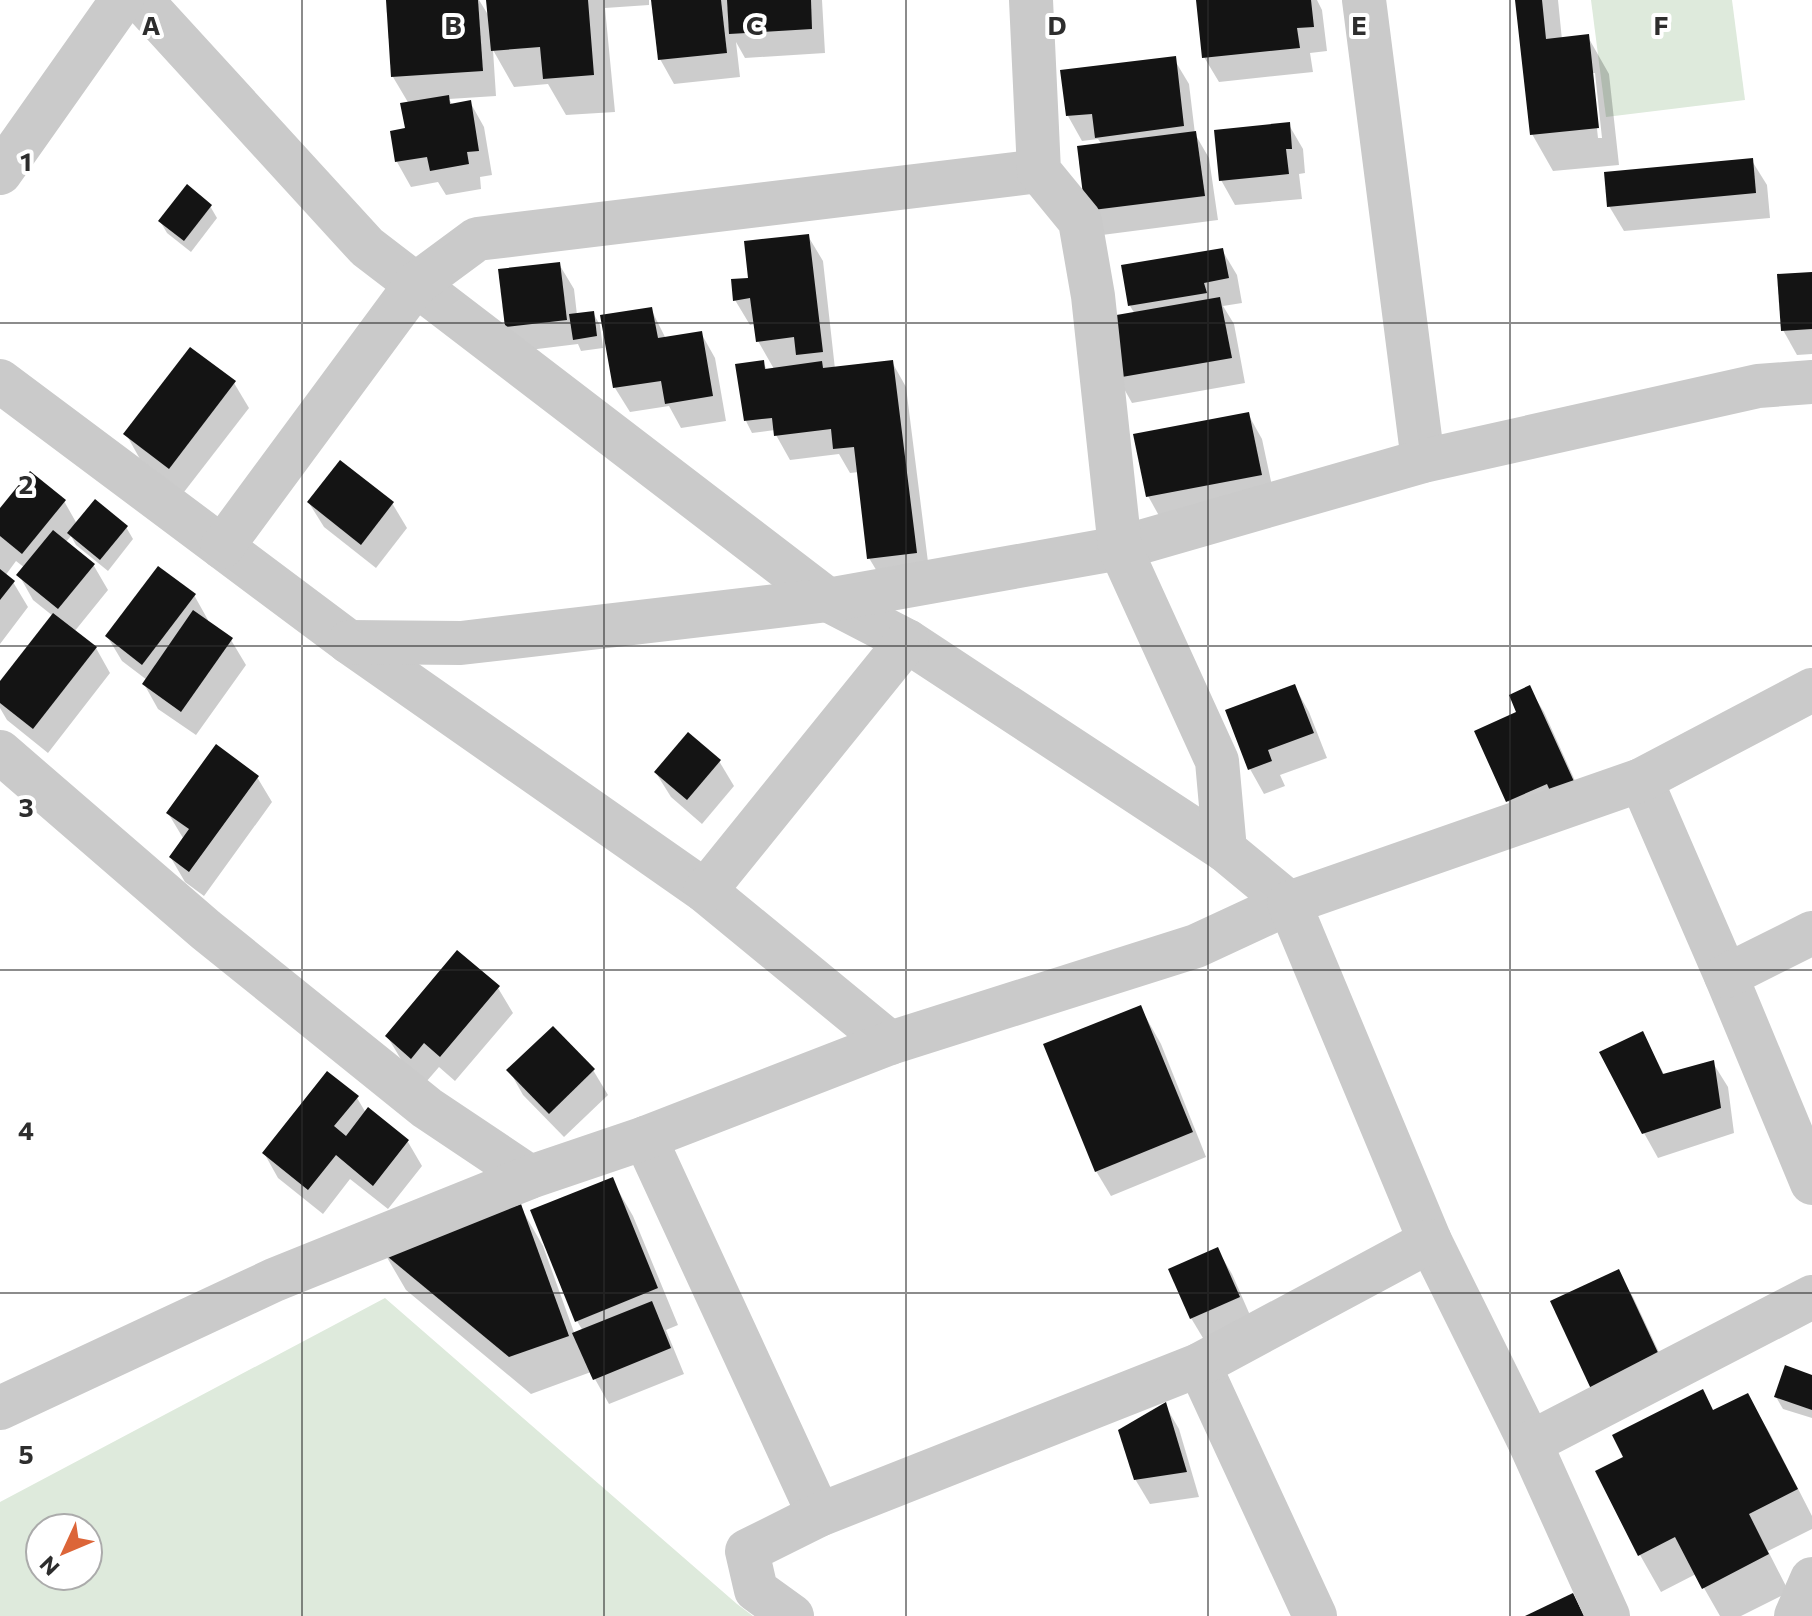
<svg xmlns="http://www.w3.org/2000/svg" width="1812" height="1616" viewBox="0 0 1812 1616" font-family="Commissioner,sans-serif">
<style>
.green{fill:#deeadc;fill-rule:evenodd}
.shadow{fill:#0003;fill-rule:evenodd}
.building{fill:#141414}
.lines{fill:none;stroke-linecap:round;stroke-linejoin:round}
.minor{stroke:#cacaca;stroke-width:44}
.grid{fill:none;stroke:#2d2d2d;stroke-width:2;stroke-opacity:0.55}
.grid-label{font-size:26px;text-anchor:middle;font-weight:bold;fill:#2d2d2d;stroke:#fff;stroke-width:8;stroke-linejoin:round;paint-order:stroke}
</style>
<rect width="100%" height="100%" fill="#fff"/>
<g class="green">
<path d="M1591,0h141l13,100 -139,17z"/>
<path d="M385,1298l352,306 16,12h-753v-114zM88,1528v48h-48v-48z"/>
</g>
<g class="shadow">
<path d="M401,0h78l11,18 -2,-18h161v5l-44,3 10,104 -49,3 -18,-31 -34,3 -21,-37 3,46 -47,3 4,7 17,-4 14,25 8,48 -12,2 1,12 -35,6 -8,-13 -27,5 -14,-25 10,-32 2,-26 -16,-27z"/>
<path d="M653,0h169l3,53 -80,5 -9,-16 4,35 -66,7 -14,-25z"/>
<path d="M1198,0h119l5,10 5,41 -17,2 3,19 -94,10 -15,-25z"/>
<path d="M1517,0h41l4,40 26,-3 21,37 10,91 -66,6 -21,-37zM1591,73h4l7,65h-4z"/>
<path d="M1174,59l15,25 6,50 14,24 9,62 -116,15 -15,-25 15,-65 -4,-6 -16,2 -14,-25z"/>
<path d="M1289,125l14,24 2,24 -6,1 3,25 -67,6 -14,-25z"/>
<path d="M1752,161l15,24 3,33 -146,13 -15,-25z"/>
<path d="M210,206l7,12 -26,34 -24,-19 -7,-12z"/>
<path d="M808,236l15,25 12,108 57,-7 14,25 24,191 -46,5 -15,-25 -10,-86 -9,1 -11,-19 -49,6 -14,-25 -1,-5 -23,3 -6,-12 17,-59 4,8 7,-1 -16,-28 -3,-17 -5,1 -15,-25 15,-20z"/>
<path d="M1222,250l15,25 5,28 -19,3 11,18 11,59 -113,20 -14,-25 17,-64 -5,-8z"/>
<path d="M559,264l15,25 3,26 16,-2 7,12 3,23 -22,3 -3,-7 -57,7 -14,-25z"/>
<path d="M1812,274v80l-15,1 -14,-25z"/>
<path d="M651,309l15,30 35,-6 14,25 11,63 -45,7 -12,-22 -39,6 -15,-24z"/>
<path d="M234,383l15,25 -65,84 -44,-33 -14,-25z"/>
<path d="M1248,414l14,25 13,61 -113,21 -14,-25z"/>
<path d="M64,501l13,23 49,3 7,12 -25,32 -32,-26 -5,-9 -6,7 29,23 14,24 -34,42 22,16 14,25 -62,80 -41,-33 -7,-12v-23l53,-69 -20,-16 -14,-25 6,-7 -9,-7 -11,15 8,6 15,25 -28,37v-133z"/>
<path d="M309,503h83l15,25 -31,40 -52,-41z"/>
<path d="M194,595l14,25 -1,2 24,18 15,25 -50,70 -38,-26 -14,-25 3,-4 -25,-19 -15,-25z"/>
<path d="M1295,687l14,25 18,46 -47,17 5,11 -21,8 -14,-25z"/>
<path d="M1529,688l15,24 46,102 -68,12 -14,-25 11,-88z"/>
<path d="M719,761l15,25 -32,38 -31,-27 -15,-24z"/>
<path d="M257,777l15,25 -68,94 -19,-14 -14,-24 12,-20 -15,-25z"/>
<path d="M498,988l15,25 -58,68 -16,-14 -13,15 -24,-21 -15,-25z"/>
<path d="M1140,1007l21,37 45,113 -95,39 -15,-25z"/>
<path d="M1642,1033l23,43 48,-13 15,24 6,46 -76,25 -14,-25z"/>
<path d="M509,1070h84l15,25 -44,42 -41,-42z"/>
<path d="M357,1098l9,15 42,29 14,24 -34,43 -38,-30 -27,35 -45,-36 -14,-25z"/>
<path d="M612,1180l21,36 45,109 -12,5 18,44 -75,30 -18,-32 -60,22 -125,-104 -21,-36 135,-48 23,40 32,89 8,-4 -6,-10z"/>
<path d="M1217,1249l15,25 21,48 -47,21 -15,-25z"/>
<path d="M1618,1272l15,25 40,85 -66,31z"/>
<path d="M1812,1377v41l-29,-9 -7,-12z"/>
<path d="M1747,1395l22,37 43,84v13l-44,22 21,41 -48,24h-21l-24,-42 -35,18 -21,-37 74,-143z"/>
<path d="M1165,1405l14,24 20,68 -49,7 -15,-25z"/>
</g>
<g class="building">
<path d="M386,0h92l5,71 -92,6z"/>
<path d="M486,0h102l6,75 -51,4 -3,-32 -49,4z"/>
<path d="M651,0h70l6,53 -69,7z"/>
<path d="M727,0h84l1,29 -83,5z"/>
<path d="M1196,0h115l3,27 -17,1 3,20 -98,10z"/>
<path d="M1515,0h27l4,39 43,-5 10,94 -69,7z"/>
<path d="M1176,56l8,70 -89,12 -3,-24 -26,2 -6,-46z"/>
<path d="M449,95l1,9 21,-4 8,51 -12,1 2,12 -39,7 -3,-14 -32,5 -5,-31 15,-3 -5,-25z"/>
<path d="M1290,122l2,27h-6l3,25 -70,7 -5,-51z"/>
<path d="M1196,131l9,65 -120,15 -8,-65z"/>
<path d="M1753,158l3,35 -149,14 -3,-35z"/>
<path d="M187,184l25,21 -28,36 -26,-20z"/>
<path d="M809,234l14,118 -27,3 -2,-18 -38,5 -6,-44 -17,3 -2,-22 17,-1 -4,-37z"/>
<path d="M1223,248l6,30 -25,5 3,10 -79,13 -7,-41z"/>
<path d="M560,262l7,58 -62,7 -7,-58z"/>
<path d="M1812,272v57l-31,2 -4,-57z"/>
<path d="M1220,297l12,61 -116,20 -11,-61z"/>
<path d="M652,307l6,31 44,-7 11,65 -48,8 -4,-23 -48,7 -13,-73z"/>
<path d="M594,311l3,25 -24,4 -4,-26z"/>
<path d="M190,347l46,34 -67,88 -46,-35z"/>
<path d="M764,360l1,9 57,-8 1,7 70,-8 24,193 -50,6 -13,-112 -21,2 -2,-20 -57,7 -2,-18 -28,3 -9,-57z"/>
<path d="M1249,412l13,63 -116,22 -13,-63z"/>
<path d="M340,460l54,42 -33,43 -54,-43z"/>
<path d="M30,471l36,29 -44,54 -22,-18v-28z"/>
<path d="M95,499l33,27 -28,34 -33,-27z"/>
<path d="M53,530l42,34 -37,45 -42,-34z"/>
<path d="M158,566l38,28 -54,71 -37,-29z"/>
<path d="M0,569l15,12 -15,19z"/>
<path d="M193,610l40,28 -52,74 -39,-28z"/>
<path d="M53,613l44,34 -64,82 -33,-26v-22z"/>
<path d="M1295,684l19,49 -46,17 4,11 -24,9 -23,-60z"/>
<path d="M1530,685l47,103 -23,12 -7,-16 -41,18 -32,-71 42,-19 -7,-17z"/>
<path d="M688,732l33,28 -34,40 -33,-28z"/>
<path d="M216,744l43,32 -70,96 -20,-15 20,-28 -23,-16z"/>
<path d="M457,950l43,36 -60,71 -16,-14 -13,16 -26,-23z"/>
<path d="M1141,1005l52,127 -98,40 -52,-128z"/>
<path d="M553,1026l42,43 -46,45 -43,-44z"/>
<path d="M1643,1031l20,43 51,-14 7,48 -79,26 -43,-82z"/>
<path d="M327,1071l32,25 -25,30 12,10 22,-29 41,33 -36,46 -37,-31 -28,35 -46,-37z"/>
<path d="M613,1177l45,111 -83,34 -45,-112z"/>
<path d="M521,1204l48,132 -60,21 -127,-105z"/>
<path d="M1218,1247l22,50 -50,22 -22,-50z"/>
<path d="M1619,1269l41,88 -69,32 -41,-88z"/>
<path d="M652,1301l19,47 -78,32 -21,-47z"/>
<path d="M1785,1365l27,10v35l-38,-13z"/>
<path d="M1703,1389l10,21 35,-17 50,96 -49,25 20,40 -67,35 -27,-52 -37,19 -43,-85 28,-14 -11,-22z"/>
<path d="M1166,1402l21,70 -53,8 -16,-50z"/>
<path d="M1573,1593l11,23h-59z"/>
</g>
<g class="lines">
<g class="minor">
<path d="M141,0l226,247 461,353 79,41 318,209"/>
<path d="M1364,0l59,461"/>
<path d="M0,173l122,-173"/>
<path d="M0,381l349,261 356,249 185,152"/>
<path d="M222,547l194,-263 61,-45 562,-68"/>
<path d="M349,642l112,1 367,-43 292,-52 303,-87 335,-75 54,-4"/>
<path d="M0,752l206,178 221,178 103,69"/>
<path d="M1641,780l85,196 86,207"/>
<path d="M705,891l202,-250"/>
<path d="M1726,976l86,-43"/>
<path d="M645,1138l174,377"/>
<path d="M1199,1365l116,251"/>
<path d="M0,1408l274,-128 256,-103 115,-39 245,-95 306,-97 93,-43 -64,-53 -8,-89 -97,-213 -27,-252 -13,-75 -41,-50 -8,-171"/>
<path d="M1530,1443l-100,-202 -141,-338 352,-123 171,-90"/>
<path d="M792,1616l-36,-26 -9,-39 72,-36 380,-150 231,-124"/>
<path d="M1608,1616l-78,-173 282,-146"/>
<path d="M1796,1616l16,-37"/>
</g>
</g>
<path class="grid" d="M302,0v1616M604,0v1616M906,0v1616M1208,0v1616M1510,0v1616M0,323h1812M0,646h1812M0,970h1812M0,1293h1812"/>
<g class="grid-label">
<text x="151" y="35">A</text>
<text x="453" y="35">B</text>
<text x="755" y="35">C</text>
<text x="1057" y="35">D</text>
<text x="1359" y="35">E</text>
<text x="1661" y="35">F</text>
<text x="26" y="171">1</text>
<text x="26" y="494">2</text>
<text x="26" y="817">3</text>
<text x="26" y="1140">4</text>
<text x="26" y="1464">5</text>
</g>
<g transform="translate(64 1552) rotate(226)"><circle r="38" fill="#ffffff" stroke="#ababab" stroke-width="2"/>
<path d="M0-6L14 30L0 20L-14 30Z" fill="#dc6538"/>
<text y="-12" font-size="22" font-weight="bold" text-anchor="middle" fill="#2d2d2d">N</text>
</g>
</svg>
